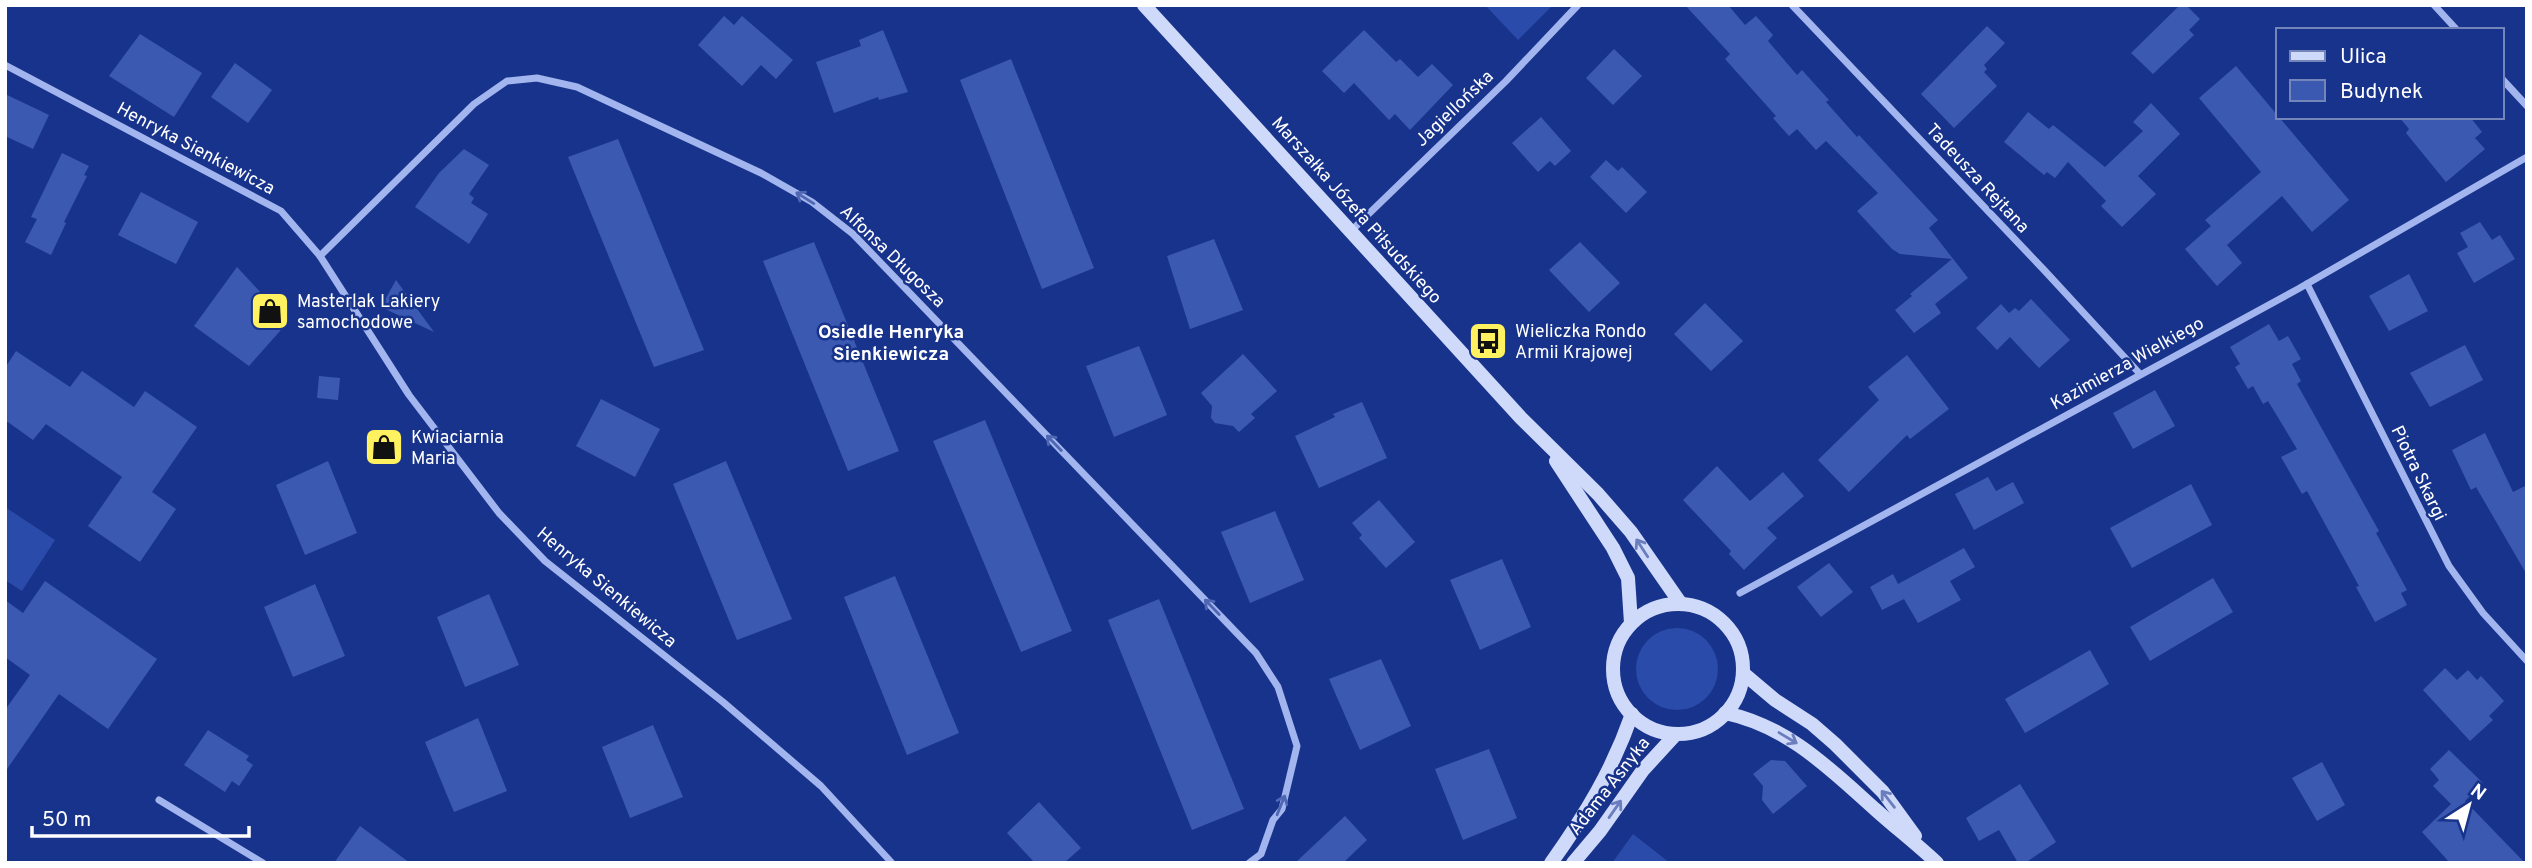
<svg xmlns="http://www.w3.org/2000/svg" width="2532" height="868" viewBox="0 0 2532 868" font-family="Overpass,sans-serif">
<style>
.green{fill:#2a4ba9}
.building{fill:#3c59b2}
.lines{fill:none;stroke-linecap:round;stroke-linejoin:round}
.minor{stroke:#a2b5ee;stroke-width:7}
.secondary{stroke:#cfd9fa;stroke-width:14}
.oneway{stroke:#4f67b3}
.oneway2{stroke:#6a7ebd}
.labels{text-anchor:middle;stroke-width:5;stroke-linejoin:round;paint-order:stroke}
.street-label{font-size:18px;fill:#fff;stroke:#18338b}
.poi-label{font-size:18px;fill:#fff;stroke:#18338b;text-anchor:start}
.neighbourhood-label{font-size:19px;font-weight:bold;fill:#fff;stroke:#18338b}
</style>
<rect width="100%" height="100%" fill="#18338b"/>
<g class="green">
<path d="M1485,5h68l-35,35z"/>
<path d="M5,507l50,33 -33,51 -17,-11z"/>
<circle cx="1677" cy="669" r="41"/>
<path d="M1633,834l37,29h-58z"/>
</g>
<g class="building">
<path d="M1685,5h43l17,20 11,-9 17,19 -5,6 29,34 5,-5 27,30 -3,2 31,35 2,-2 79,85 -9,8 39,50 -33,26 6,9 -27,20 -19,-23 17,-14 -2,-2 42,-35 -52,-5 -8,-5 -35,-38 21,-18 -52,-52 -10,9 -19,-21 -8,7 -16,-18 3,-2 -51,-57 5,-5z"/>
<path d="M2180,5h6l14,14 -11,11 5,5 -41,39 -22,-21z"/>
<path d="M724,16l10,9 8,-9 51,44 -17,19 -15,-14 -19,21 -44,-41z"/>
<path d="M1987,26l18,17 -21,22 3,4 -3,3 13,14 -43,42 -33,-34z"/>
<path d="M883,30l25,62 -29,8 -1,-3 -44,16 -18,-51 45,-16 -2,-6z"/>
<path d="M1364,30l32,32 4,-3 18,18 14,-13 21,21 -43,45 -15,-16 -6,6 -35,-37 -10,10 -22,-22z"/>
<path d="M140,34l62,39 -28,44 -65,-41z"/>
<path d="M1614,49l28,27 -29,29 -27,-27z"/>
<path d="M1011,59l83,209 -52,21 -82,-209z"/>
<path d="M235,63l37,27 -24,33 -37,-26z"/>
<path d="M2236,66l113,134 -37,32 -30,-36 -55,49 15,18 -25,23 -32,-37 26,-23 -6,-6 56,-48 -62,-74z"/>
<path d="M5,94l44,21 -16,34 -28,-13z"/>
<path d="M2151,103l29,31 -42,42 18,18 -34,33 -21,-21 5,-5 -38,-39 -13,16 -8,-6 -3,3 -40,-33 24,-30 21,17 4,-4 52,42 38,-36 -10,-9z"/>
<path d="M1541,117l30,34 -16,15 -5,-5 -12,11 -26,-29z"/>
<path d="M2399,117h71l12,15 -7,6 10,11 -39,33 -40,-49 3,-4z"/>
<path d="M618,139l86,211 -50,17 -86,-210z"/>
<path d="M464,149l25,16 -20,29 5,4 -3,5 17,11 -19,30 -54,-37 24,-34z"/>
<path d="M62,153l27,13 -5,9 3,1 -23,46 2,1 -15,32 -26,-13 12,-23 -6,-2z"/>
<path d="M1606,160l12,11 4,-4 25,25 -21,21 -36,-36z"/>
<path d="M141,192l57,30 -22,42 -58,-29z"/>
<path d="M2480,222l12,18 8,-5 15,24 -41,24 -17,-30 11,-6 -8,-14z"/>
<path d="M1214,239l29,71 -53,19 -23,-73z"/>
<path d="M814,242l85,209 -51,20 -85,-210z"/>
<path d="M1580,242l40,41 -31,29 -40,-42z"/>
<path d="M237,267l51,55 -39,44 -55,-40z"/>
<path d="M2409,274l19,37 -39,20 -20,-35z"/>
<path d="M396,280l38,52 -53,-25z"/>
<path d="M2031,299l39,41 -31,28 -29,-31 -13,13 -21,-22 25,-24 8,9 6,-5 4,3z"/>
<path d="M1705,303l38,38 -32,30 -37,-37z"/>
<path d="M2269,324l10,17 9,-5 13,23 -9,5 9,17 -4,3 82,147 -3,2 31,57 -6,3 6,12 -32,17 -19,-35 3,-1 -52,-95 -5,3 -21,-37 16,-8 -29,-48 -5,3 -10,-18 -5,3 -13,-22 5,-3 -10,-17z"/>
<path d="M2465,345l18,35 -53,27 -20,-34z"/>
<path d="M1139,346l28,69 -53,22 -28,-71z"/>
<path d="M16,351l54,36 12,-16 52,36 11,-16 52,36 -45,65 24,17 -36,53 -52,-36 34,-49 -76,-53 -13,16 -28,-20v-52z"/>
<path d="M1243,354l34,37 -26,23 4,4 -16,14 -6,-6 -18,-3 -4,-5 1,-12 -11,-13z"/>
<path d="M1907,355l42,54 -39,30 -3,-4 -58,57 -31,-32 61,-60 -11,-13z"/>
<path d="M319,376l21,2 -2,22 -21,-2z"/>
<path d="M2155,390l20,36 -42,23 -20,-36z"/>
<path d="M601,399l59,30 -25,48 -59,-31z"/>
<path d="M1362,402l25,56 -68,30 -24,-52 40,-19 -2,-3z"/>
<path d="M985,420l87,211 -51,21 -88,-211z"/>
<path d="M2485,433l28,59 14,-7v90l-51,-88 -5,3 -19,-40z"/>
<path d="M328,461l29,72 -52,22 -29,-70z"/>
<path d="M726,461l66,158 -55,21 -64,-156z"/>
<path d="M1717,466l33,35 33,-29 21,24 -37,32 10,10 -33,32 -15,-16 2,-3 -48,-51z"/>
<path d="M1988,477l8,14 17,-9 11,21 -50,27 -19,-36z"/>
<path d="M2191,484l21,41 -80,43 -22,-40z"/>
<path d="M1379,500l36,42 -29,26 -27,-30 3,-3 -10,-12z"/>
<path d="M1275,511l29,69 -54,23 -29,-71z"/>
<path d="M1964,548l11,19 -25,14 11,19 -43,23 -14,-24 -22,11 -12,-23 23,-13 5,10z"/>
<path d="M1502,559l29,68 -51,23 -30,-70z"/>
<path d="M1829,563l24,29 -32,25 -24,-30z"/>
<path d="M895,576l64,157 -52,22 -63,-158z"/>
<path d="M2213,578l20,34 -83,49 -20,-34z"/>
<path d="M45,581l112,78 -49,70 -49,-35 -54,78v-62l25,-35 -25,-18v-57l18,13z"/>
<path d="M315,584l30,72 -52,21 -29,-70z"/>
<path d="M489,594l30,71 -54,22 -28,-70z"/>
<path d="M1159,599l85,210 -52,21 -84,-210z"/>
<path d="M2090,650l19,34 -84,49 -20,-34z"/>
<path d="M1381,659l30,67 -51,24 -31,-71z"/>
<path d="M2445,668l12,12 11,-10 9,10 4,-4 23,25 -15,15 4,4 -23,21 -47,-51z"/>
<path d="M478,718l29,73 -53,21 -29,-70z"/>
<path d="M653,725l30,72 -53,21 -28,-71z"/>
<path d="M208,730l41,26 -3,4 7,5 -14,21 -7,-5 -7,11 -41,-27z"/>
<path d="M1489,749l28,69 -54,22 -28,-71z"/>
<path d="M2449,750l34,33 -18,18 60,62h-75l-28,-31 29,-28 -18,-18 6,-6 -9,-11z"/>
<path d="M1771,760l14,1 22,25 -34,28 -11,-14 1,-14 -10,-12z"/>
<path d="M2322,762l23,43 -28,16 -25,-43z"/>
<path d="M2020,784l36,58 -31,21h-7l-19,-33 -20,11 -13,-23z"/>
<path d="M1039,802l42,46 -17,15h-29l-28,-30z"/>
<path d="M1345,816l22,24 -24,23h-48z"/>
<path d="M360,826l50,37h-76z"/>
</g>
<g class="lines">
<g class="minor">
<path d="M1792,5l253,266 95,103"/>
<path d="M2434,5l23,25"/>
<path d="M5,65l276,146 39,45 89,139 90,118 46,48 178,141 98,84 71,77"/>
<path d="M2502,79l25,27"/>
<path d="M1351,231l155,-150 72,-76"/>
<path d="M320,256l154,-152 33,-23 30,-3 40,9 184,86 51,29 41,32 403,419 22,34 19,59 -15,63 -9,11 -12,34 -12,9"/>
<path d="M2307,284l142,282 34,47 44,48"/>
<path d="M1740,593l558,-304 229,-132"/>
<path d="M159,800l104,63"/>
</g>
<g class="secondary">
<path d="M1144,5l377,413 77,76 33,38 50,72"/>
<path d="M1556,461l57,87 15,30 3,45"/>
<circle cx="1678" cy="669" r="65"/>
<path d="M1743,673l32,27 37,24 23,20 48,48 32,44"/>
<path d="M1725,713c63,13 105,56 151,97 20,18 41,34 61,53"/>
<path d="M1551,863c35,-49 61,-92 81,-149"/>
<path d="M1573,863l27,-32 43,-61 33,-36"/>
</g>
</g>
<defs><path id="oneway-shaft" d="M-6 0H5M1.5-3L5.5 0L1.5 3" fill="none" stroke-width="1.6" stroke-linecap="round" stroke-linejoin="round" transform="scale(1.75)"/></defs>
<g class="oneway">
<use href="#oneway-shaft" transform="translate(805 198) rotate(-148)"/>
<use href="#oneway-shaft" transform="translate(1054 443) rotate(-134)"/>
<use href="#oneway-shaft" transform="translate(1212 607) rotate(-134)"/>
<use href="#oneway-shaft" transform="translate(1281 805) rotate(-68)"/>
</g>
<g class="oneway2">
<use href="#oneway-shaft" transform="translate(1642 548) rotate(-123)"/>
<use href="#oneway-shaft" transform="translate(1788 738) rotate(31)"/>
<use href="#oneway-shaft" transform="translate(1888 799) rotate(-128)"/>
<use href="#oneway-shaft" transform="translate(1615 809) rotate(-55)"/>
</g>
<defs>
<g id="shop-square" transform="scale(2.0125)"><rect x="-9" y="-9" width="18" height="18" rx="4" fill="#fff15f" stroke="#18338b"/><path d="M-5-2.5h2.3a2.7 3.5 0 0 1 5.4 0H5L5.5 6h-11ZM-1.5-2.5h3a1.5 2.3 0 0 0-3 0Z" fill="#111"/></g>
<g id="bus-square" transform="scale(2.0125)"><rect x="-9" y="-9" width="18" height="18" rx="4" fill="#fff15f" stroke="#18338b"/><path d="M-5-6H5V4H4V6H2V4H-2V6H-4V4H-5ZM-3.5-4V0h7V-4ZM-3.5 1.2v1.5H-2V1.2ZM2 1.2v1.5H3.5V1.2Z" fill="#111"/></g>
</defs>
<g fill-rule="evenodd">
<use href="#shop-square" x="270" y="311"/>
<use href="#bus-square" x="1488" y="341"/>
<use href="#shop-square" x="384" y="447"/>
</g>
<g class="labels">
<g class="street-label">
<text transform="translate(1454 108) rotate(-44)" y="6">Jagiellońska</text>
<text transform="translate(196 148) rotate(28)" y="6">Henryka Sienkiewicza</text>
<text transform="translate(1978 178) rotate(47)" y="6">Tadeusza Rejtana</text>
<text transform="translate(1357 210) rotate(48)" y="6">Marszałka Józefa Piłsudskiego</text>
<text transform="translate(893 256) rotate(44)" y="6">Alfonsa Długosza</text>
<text transform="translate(2127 363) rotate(-29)" y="6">Kazimierza Wielkiego</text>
<text transform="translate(2419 473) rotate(64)" y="6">Piotra Skargi</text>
<text transform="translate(607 587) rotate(40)" y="6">Henryka Sienkiewicza</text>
<text transform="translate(1609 786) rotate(-52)" y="6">Adama Asnyka</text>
</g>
<g class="poi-label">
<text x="297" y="307">Masterlak Lakiery<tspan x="297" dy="21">samochodowe</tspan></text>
<text x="1515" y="337">Wieliczka Rondo<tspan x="1515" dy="21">Armii Krajowej</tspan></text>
<text x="411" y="443">Kwiaciarnia<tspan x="411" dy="21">Maria</tspan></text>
</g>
<g class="neighbourhood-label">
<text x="891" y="338">Osiedle Henryka<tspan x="891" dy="22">Sienkiewicza</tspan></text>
</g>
</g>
<rect width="2532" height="868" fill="none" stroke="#ffffff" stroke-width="14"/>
<rect x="2276" y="28" width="228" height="91" fill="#18338b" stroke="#7485b9" stroke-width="2"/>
<rect x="2290" y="51" width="35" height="10" fill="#cfd9fa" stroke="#7485b9" stroke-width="2"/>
<text x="2340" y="63" font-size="21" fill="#ffffff">Ulica</text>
<rect x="2290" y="80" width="35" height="21" fill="#3c59b2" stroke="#7485b9" stroke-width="2"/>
<text x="2340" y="98" font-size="21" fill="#ffffff">Budynek</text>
<g transform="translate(2469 805) rotate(36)" stroke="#18338b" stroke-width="5" paint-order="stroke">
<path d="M0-5L12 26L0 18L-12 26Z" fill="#ffffff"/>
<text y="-10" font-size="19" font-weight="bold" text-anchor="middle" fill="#ffffff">N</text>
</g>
<path d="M32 826v10h217v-10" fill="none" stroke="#ffffff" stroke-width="3.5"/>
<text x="42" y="826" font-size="21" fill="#ffffff" stroke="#18338b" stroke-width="5" paint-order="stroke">50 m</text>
</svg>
